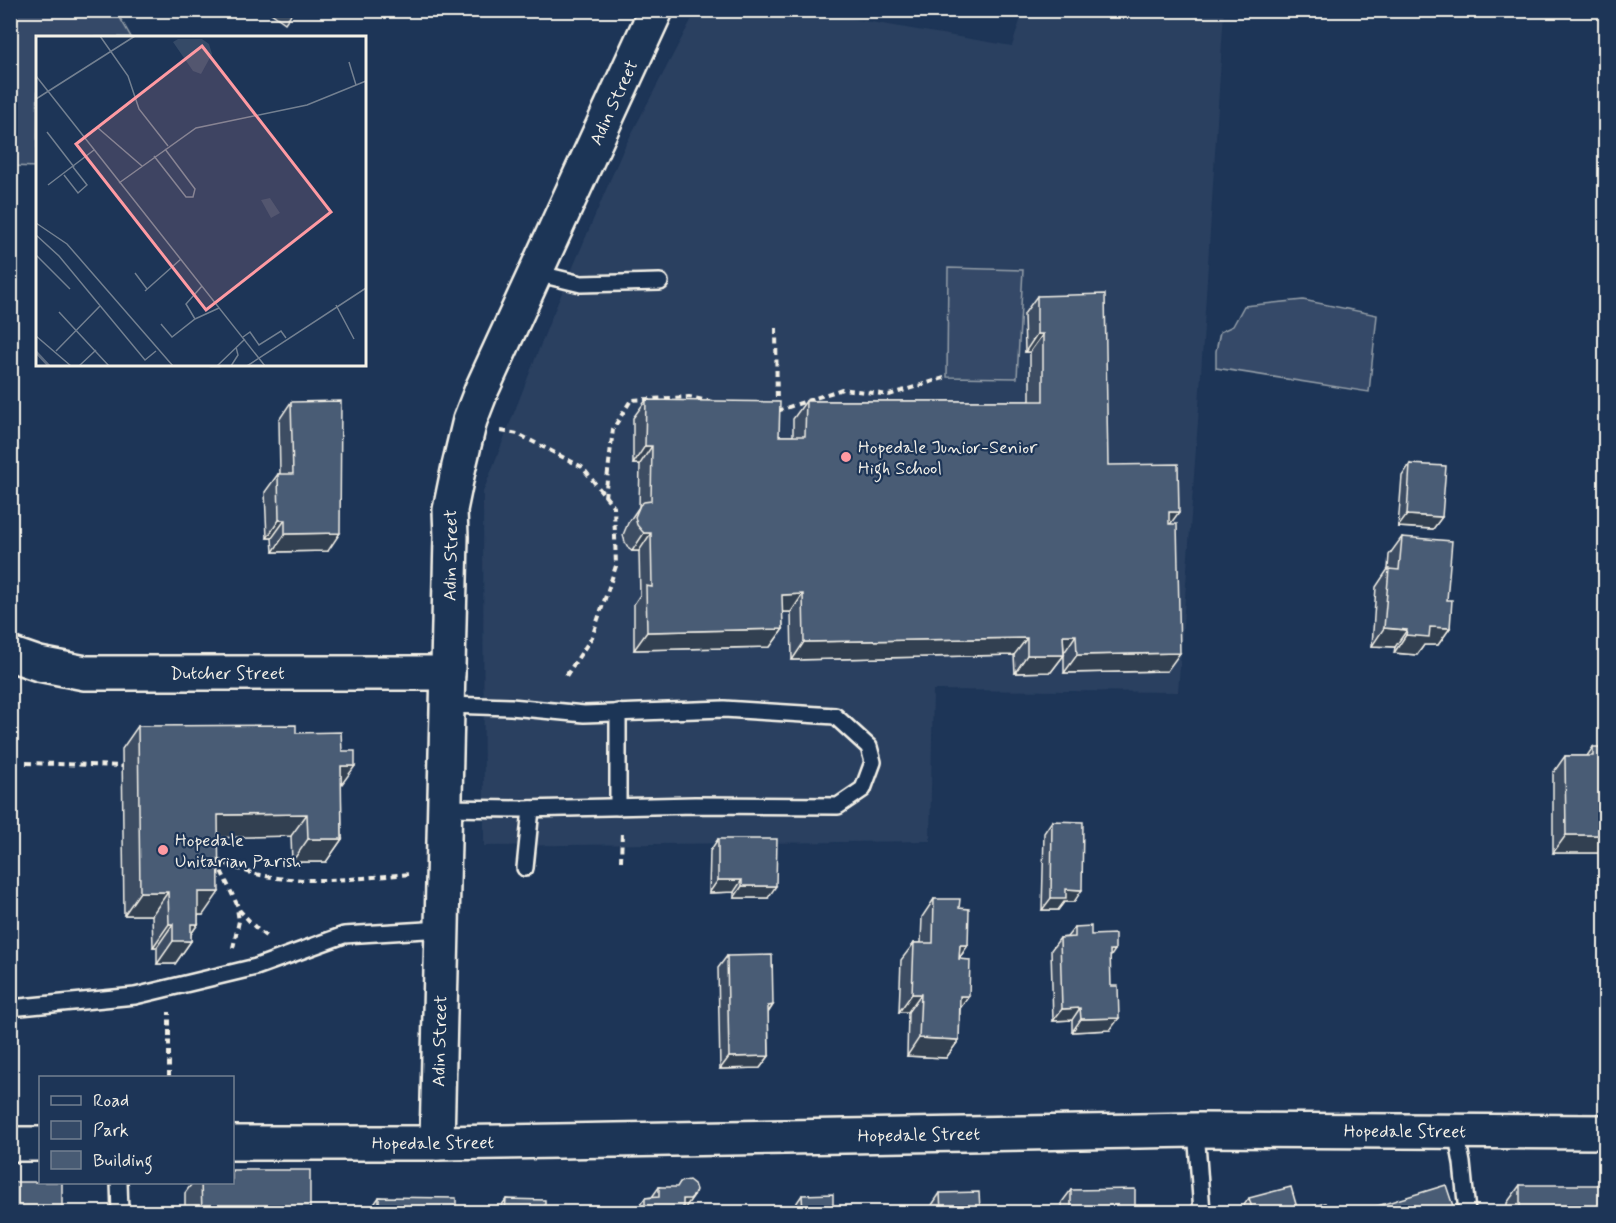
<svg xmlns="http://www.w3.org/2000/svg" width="1616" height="1223" viewBox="0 0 1616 1223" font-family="Mynerve,sans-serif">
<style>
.built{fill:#2a4060}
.green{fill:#354a67;stroke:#949ea8;stroke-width:1.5}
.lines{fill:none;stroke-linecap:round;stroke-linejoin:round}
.lane-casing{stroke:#f4f1e8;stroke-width:20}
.secondary-casing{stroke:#f4f1e8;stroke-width:38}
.path{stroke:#f4f1e8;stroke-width:4;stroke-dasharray:6 4.5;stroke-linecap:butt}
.lane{stroke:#1d3557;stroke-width:15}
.secondary{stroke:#1d3557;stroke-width:33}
.wall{fill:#3e4e64;stroke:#f4f1e8;stroke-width:1.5}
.shaded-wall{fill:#324051;stroke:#f4f1e8;stroke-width:1.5}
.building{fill:#485b74;stroke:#f4f1e8;stroke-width:1.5}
.poi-dot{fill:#ff9aa2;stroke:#1d3557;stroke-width:2}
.labels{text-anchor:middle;stroke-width:4.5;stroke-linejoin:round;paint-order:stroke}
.street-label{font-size:18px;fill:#f4f1e8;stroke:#1d3557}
.poi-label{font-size:18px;fill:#f4f1e8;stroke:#1d3557;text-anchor:start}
.inset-river{fill:none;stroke:#5e6d82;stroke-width:3}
.inset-road{fill:none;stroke:#738091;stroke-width:1.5}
.view{fill:#ff9aa2;fill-opacity:0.15;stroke:#ff9aa2;stroke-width:3}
.inset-edge{fill:none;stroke:#f4f1e8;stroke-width:3}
</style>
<rect width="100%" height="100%" fill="#1d3557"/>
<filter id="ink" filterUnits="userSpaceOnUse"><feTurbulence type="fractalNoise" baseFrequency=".0167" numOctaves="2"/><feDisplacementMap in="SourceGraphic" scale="12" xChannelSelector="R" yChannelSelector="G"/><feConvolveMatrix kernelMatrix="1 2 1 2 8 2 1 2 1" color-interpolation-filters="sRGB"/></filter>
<g filter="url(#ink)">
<path class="built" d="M696,11h110l206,35 11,-35h201l-26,410 -20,271 -245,-2 -3,151 -446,5 -1,-354 67,-171 73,-171z"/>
<g class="green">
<path d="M10,11h106l15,26 -93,1 -1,129 -26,-1z"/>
<path d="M948,268l75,2 -6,108 -70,-1z"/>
<path d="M1303,300l74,15 -8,77 -153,-24v-17l4,-19 13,-6 11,-20z"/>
</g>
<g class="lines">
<g class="lane-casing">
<g id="lane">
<path d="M536,273l45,11 79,-2"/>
<path d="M618,712v95"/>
<path d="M444,808l79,1 172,-4 143,1 25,-17 10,-27 -4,-15 -34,-31 -111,-7 -140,5 -73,-7 -64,-2"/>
<path d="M525,868l6,-59"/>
<path d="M10,1008l125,-12 121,-29 88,-32 98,-6"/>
<path d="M1196,1130l6,82"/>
<path d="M1456,1131l6,32 5,49"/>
<path d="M119,1182l1,30"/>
</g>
</g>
<g class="secondary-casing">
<g id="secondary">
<path id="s1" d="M10,654l29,10 46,9h363"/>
<path id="s2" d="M232,1143h205l759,-13 410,2"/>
<path id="s3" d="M437,1143l14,-606 -1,-27 9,-44 11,-46 12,-31 174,-379"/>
<path d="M10,1144h30"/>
</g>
</g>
<g class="path">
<path d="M776,328l1,79"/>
<path d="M777,411l65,-22 47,6 58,-18"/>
<path d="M501,431l17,3 64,33 32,40 2,59 -24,71 -26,39"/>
<path d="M605,497l8,-68 18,-29 58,-3 24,5"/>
<path d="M26,763l97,3"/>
<path d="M216,860c12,4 24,10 36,13 51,13 106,5 158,1"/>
<path d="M621,861l1,-29"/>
<path d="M217,862l23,49 18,19 9,7"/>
<path d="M233,948l6,-27 -2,-13"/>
<path d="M169,1078v-66"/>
</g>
<use href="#lane" class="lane"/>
<use href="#secondary" class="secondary"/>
</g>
<g class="wall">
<path d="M267,10h27l-9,13z"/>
<path d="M1037,296l71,169 63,59 -4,147 -103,2v-20v2l-13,17 -36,1 -1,-18 -222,5 -1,-48h-9l1,17 -13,18 -136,3v-46l6,-9 -1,-44h-7l-3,-2 -4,-7 -2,-7 5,-12 11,-16 1,-43h-7v-46l13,-18 133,36h14v-17l13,-18h224v-49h-5l-1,-38z"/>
<path d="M291,402l37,149 -55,1 -1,-14h-5l-2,-46 13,-18h2l-1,-54z"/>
<path d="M1605,408v38l-4,-1 2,-33z"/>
<path d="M1410,464l32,53 -9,12 -35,-2 4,-51z"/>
<path d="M1402,537l45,63 3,28 -12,17h-14l-7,10 -23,-2 1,-6 -23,-1 4,-59 12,-18 1,-14z"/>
<path d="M138,726l158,7 45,53 1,53 -16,23h-34l-1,-26 -72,1 -16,78h-5v9l-7,10v7l-16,23h-18v-17h-4l-1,-32h-28l-2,-166z"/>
<path d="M1593,747l12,106h-52v-80l12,-17h22z"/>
<path d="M1052,821l22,81h-10l-6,8h-16l2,-77z"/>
<path d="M718,839l50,59h-34v-6l-25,1 1,-42z"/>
<path d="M934,899l25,9 9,37 -9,14 1,50 -1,31 -13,18 -39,-2 1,-44h-9l2,-52 13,-17h7l1,-26z"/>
<path d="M1075,927l16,8 19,22v73l-38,2v-12l-19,1 -2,-71 9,-12 7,-1z"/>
<path d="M727,956l46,49 -5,8 1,43 -9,12 -40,1 -2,-101z"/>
<path d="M193,1182h39l78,30h-125v-19z"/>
<path d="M1520,1185l85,27h-98v-9z"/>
<path d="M659,1187l35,8 -11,15v2h-47v-2l9,-12 7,-1z"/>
<path d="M1071,1190l64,22h-73v-10z"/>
<path d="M940,1193l40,16 27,3h-75v-7z"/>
<path d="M802,1195l31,16 10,1h-49v-5z"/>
<path d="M379,1197l77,15h-87z"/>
<path d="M1249,1198l49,13 30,1h-89z"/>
<path d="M506,1199l39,9 42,4h-90z"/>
</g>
<g class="shaded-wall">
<path d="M912,10h15l-2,3z"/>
<path d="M1037,334h6l-13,18h-5z"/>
<path d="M190,364h30l-1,1h-29z"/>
<path d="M1605,439v7l-4,-1z"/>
<path d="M645,446h7l-12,18h-7z"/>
<path d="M1169,512h10l-13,18z"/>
<path d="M1407,515l35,2 -9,12 -35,-2z"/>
<path d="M279,520h6l-13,18h-5z"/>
<path d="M340,533l-12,18 -55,1 12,-18z"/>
<path d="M644,533h7l-12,18h-7z"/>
<path d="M803,594l-12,18h-22l13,-17z"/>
<path d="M1430,627l20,1 -12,17h-14l-7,10 -23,-2 12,-18z"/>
<path d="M1384,628l23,2 -12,17 -23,-1z"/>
<path d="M783,629l-13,18 -136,3 13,-18z"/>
<path d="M1063,635h13l-12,18z"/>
<path d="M1027,638l-13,17 -222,5 12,-18z"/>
<path d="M1180,653l-13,18 -103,2 13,-18z"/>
<path d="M1027,655h37l-13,17 -36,1z"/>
<path d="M341,766h14l-16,22z"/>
<path d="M307,814l-16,22 -89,2 16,-23z"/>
<path d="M1566,835h39v18h-52z"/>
<path d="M308,839h34l-16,23h-34z"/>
<path d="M718,880h24l-8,12 -25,1z"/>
<path d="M742,886h34l-8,12h-34z"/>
<path d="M1066,889l16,1 -8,12h-10l-6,8h-16l9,-12z"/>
<path d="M140,892h28l-16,23h-28z"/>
<path d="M198,892h21l-16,23h-21z"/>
<path d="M169,924h4l-16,23h-4z"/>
<path d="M191,924h7l-12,17h5l-16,23h-18l16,-23z"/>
<path d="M960,945h8l-12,18z"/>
<path d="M1110,950h5l-8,12z"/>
<path d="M912,994h9l-13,18h-9z"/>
<path d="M960,996h9l-13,18z"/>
<path d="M773,1005l-9,13 4,-12z"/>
<path d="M1080,1008l-8,12 -19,1 9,-12z"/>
<path d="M1119,1018l-9,12 -38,2 9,-13z"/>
<path d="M919,1038l40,2 -13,18 -39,-2z"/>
<path d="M769,1056l-9,12 -40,1 9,-12z"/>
<path d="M694,1195l-9,13 -4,3 2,-12z"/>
</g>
<g class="building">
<path d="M1105,294l3,171 70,-1 1,48h-10v12h8l3,129 -103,2 -1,-20h-13l1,20h-37v-17l-223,4 -1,-48 -21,1 1,34 -136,3 -1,-46 6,1 -1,-54h-7l-2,-2 -5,-6 -2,-8 5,-12 4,-3 7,-1 1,-55h-7l1,-46 134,2 -1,34h26l1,-35h237v-67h-6v-38z"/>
<path d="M341,401l-1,132 -55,1v-14h-6l-1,-46h15l-2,-72z"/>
<path d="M1410,464l36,2 -4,51 -35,-2z"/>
<path d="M1402,537l50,4 -5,59h5l-2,28 -20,-1 -1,10 -23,-2 1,-5 -23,-2 5,-59 10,1z"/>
<path d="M296,725v8l45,-1 1,19h13v15h-14l1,73h-34l-1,-25 -89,1 1,77h-21v32h-7v17h-18v-17h-4l-1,-32h-28l-2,-166z"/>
<path d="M1593,747h12v88h-39l-1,-79h28z"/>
<path d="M1052,821l31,1 -1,68 -16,-1v9h-15z"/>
<path d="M718,839h59l-1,47h-34v-6h-24z"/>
<path d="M934,899h26l-1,9 10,1 -1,36h-8l-1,14 11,1 -1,36h-9l-1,44 -40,-2 2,-44h-9l2,-51h19z"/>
<path d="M1091,926v9l24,-1v16h-5l1,36h7l1,32 -38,1 -1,-11 -18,1 -2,-71 15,-1v-10z"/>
<path d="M772,955l1,50 -5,1 1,50 -40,1 -2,-101z"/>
<path d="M232,1170h78v42h-108l-1,-30h31z"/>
<path d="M689,1180l5,4 2,6 -2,5 -4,4h-7v13h-38v-14l14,-1v-10h18l3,-5z"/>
<rect x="10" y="1182" width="52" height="30"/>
<path d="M1446,1185l9,27h-94v-1z"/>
<rect x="1520" y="1185" width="85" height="27"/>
<path d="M1291,1187l7,24 27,-8 3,9h-75l-4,-14z"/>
<path d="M1135,1189v23h-64v-22z"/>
<path d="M979,1192l1,17h27v3h-66l-1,-19z"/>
<path d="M833,1194v17h10v1h-40l-1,-17z"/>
<path d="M379,1197l77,1v14h-77z"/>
<path d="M506,1199l39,1v8l42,1v3h-82z"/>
</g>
</g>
<g class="poi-dot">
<circle cx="846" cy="457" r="6"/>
<circle cx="163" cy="850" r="6"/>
</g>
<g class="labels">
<g class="street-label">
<text dy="6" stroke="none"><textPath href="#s3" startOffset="1074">Adin Street</textPath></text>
<text dy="6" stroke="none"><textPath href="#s3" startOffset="588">Adin Street</textPath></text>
<text dy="6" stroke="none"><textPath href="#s1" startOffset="220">Dutcher Street</textPath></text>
<text dy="6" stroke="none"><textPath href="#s3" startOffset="102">Adin Street</textPath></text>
<text dy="6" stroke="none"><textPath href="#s2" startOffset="1173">Hopedale Street</textPath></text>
<text dy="6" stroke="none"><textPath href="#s2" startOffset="687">Hopedale Street</textPath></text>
<text dy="6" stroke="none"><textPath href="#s2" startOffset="201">Hopedale Street</textPath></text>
</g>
<g class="poi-label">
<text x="858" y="453">Hopedale Junior-Senior<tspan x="858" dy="21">High School</tspan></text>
<text x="175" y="846">Hopedale<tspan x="175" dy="21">Unitarian Parish</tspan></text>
</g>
</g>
<g transform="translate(36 36)">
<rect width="330" height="330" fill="#1d3557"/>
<path d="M142,3h24l7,5 3,10 -11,20 -8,-3 -20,-29zM234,162l10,15 -9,5 -10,-18z" fill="#354a67"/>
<path class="inset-river" d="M0,316l13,14"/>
<path class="inset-road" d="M64,0l28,40 11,33 29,37M313,26l7,23M0,40l229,290M0,63l99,-63M62,92l44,38M11,96l27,35M48,102l51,-39M118,120l32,41h7l2,-8 -30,-40M28,139l14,18 9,-8 -14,-18M83,147l77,-55 111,-23 59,-24M12,149l46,-35M0,187l31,21 106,122M0,199l23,21 86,104 11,-9M0,219l34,34M99,237l12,16M109,255l36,-32M300,269l18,34M23,276l50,54M159,283l-9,-15 16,-18M125,288l11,13 23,-18 24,-11M0,300l35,30M207,301l7,-5 9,13 22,-14 5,7M20,315l44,-45M43,330l17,-16M181,330l28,-27M195,330l7,-11 -2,-8M211,330l119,-78"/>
<path class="view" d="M166,10l129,166 -125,98 -130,-166z"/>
<rect width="330" height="330" class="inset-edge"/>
</g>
<rect width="1616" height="1223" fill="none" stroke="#1d3557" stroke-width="36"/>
<rect x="18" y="18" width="1580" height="1187" fill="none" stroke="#f4f1e8" stroke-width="2" filter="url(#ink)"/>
<rect x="39" y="1076" width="195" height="108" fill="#1d3557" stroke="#738091" stroke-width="1.5"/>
<rect x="51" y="1096" width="30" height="9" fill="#1d3557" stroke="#738091" stroke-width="1.5"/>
<text x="93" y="1106" font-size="18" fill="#f4f1e8">Road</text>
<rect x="51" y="1121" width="30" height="18" fill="#354a67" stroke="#738091" stroke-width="1.5"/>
<text x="93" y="1136" font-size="18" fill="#f4f1e8">Park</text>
<rect x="51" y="1151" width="30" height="18" fill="#485b74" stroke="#738091" stroke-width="1.5"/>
<text x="93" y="1166" font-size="18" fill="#f4f1e8">Building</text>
</svg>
